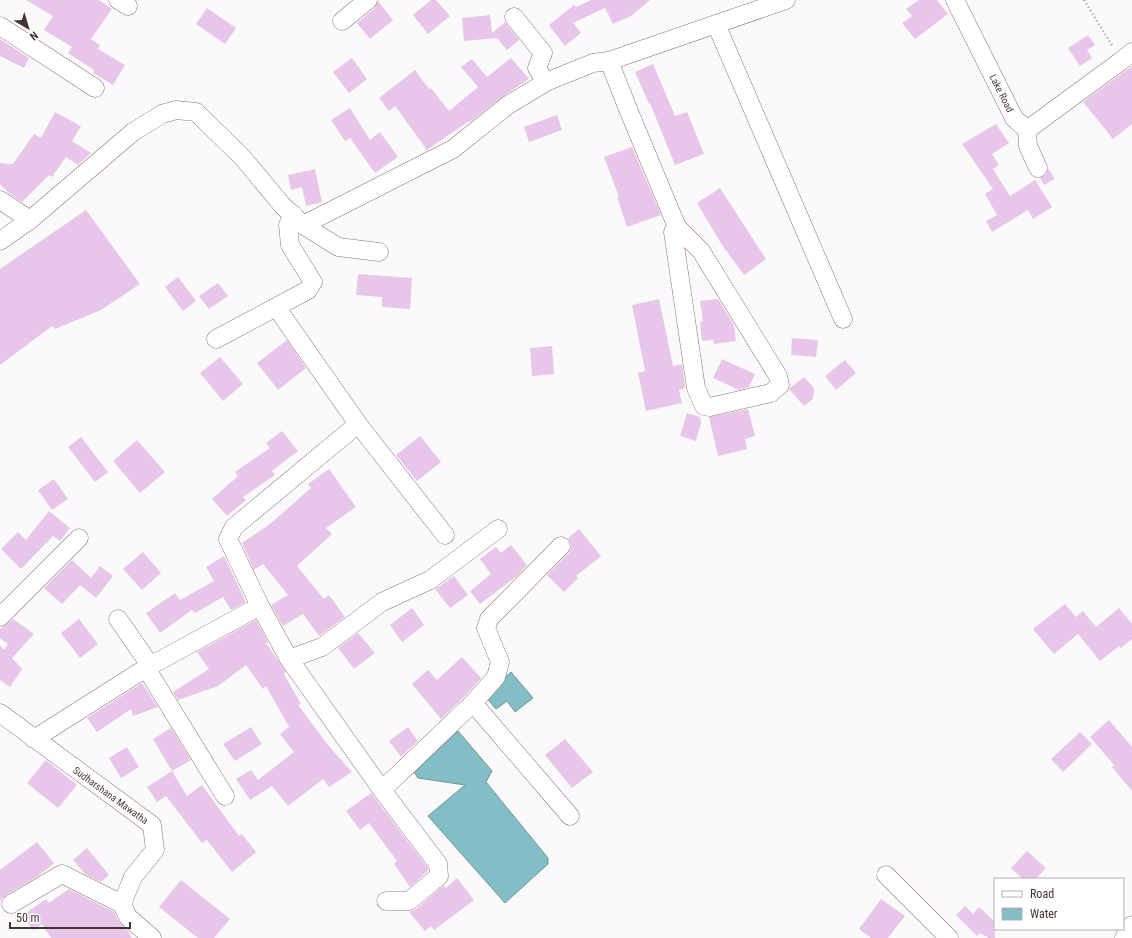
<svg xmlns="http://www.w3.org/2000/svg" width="1132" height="938" viewBox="0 0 1132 938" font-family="'Roboto Condensed',sans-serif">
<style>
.water{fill:#83bec6;stroke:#70959a}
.building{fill:#e8c6ea}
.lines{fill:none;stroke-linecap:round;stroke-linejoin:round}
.street-casing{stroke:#92746a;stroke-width:19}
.path{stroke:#9e9896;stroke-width:2.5;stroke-dasharray:1 3;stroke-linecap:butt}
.street{stroke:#fff;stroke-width:18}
.labels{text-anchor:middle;stroke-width:3.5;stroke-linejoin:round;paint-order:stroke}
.street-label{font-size:10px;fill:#433632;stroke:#fff}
</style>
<rect width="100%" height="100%" fill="#fafafa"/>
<g class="water">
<path d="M511,672l22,26 -18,14 -8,-11 -11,8 -12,-14z"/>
<path d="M458,731l34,40 -6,11 62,76v6l-43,39 -77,-87 37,-31 -47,-7 -4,-6z"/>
</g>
<g class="building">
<path d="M26,0h73l13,9 -21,30 9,6 -2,4 27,16 -12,20 -20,-12 1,-3 -26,-17 4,-6 -28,-17 9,-14z"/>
<path d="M431,0h5l14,16 -22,18 -15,-19z"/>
<path d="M591,0h59l-19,16 -18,8 -8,-16 -32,15 8,10 -16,13 -16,-21 25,-20 2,2z"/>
<path d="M919,0h18l11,14 -33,25 -13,-16 10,-7 -6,-7z"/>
<path d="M378,1l15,19 -23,19 -13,-16 18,-15z"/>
<path d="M207,8l29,20 -11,16 -29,-20z"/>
<path d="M490,15l2,18 13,-11 14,18 -12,10 -10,-12 -33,3 -2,-23z"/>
<path d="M1088,35l7,10 -8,5 5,8 -12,8 -12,-18z"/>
<path d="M0,39l29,19 -5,10 -24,-12z"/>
<path d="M352,58l15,21 -18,14 -16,-21z"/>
<path d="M511,58l18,21 -27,18 -32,25 -1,-1 -42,29 -32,-44 -6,5 -10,-13 36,-28 14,19 2,-1 18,23 29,-24 -17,-20 11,-8 15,18z"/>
<path d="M653,64l22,52 12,-4 17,42 -29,11 -25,-62 -1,1 -14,-32z"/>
<path d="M1132,66v58l-19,15 -30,-37z"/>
<path d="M350,108l20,32 10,-8 18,25 -23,16 -25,-35 -5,3 -14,-21z"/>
<path d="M55,112l26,14 -9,15 19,12 -13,12 -12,-8 -14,20 -3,-2 -27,27 -11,-7 -11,-11v-21l13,1 21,-30 7,4z"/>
<path d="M557,115l5,15 -33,12 -5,-15z"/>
<path d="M996,124l13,19 -17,11 7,11 -6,4 17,27 25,-16 17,27 -19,12 -5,-9 -36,22 -6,-11 11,-6 -12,-21 8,-5 -31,-45z"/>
<path d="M632,147l29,68 -34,12 -10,-30h2l-15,-40z"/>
<path d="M1048,168l7,11 -11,6 -4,-7 6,-4z"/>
<path d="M315,169l7,33 -16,4 -4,-19 -11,3 -3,-15z"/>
<path d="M720,188l46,71 -22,16 -22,-30 -25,-42z"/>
<path d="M86,210l54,74 -39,26 -46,19 -3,-3 -52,39v-96z"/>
<path d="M358,274l54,4 -2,31 -28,-2v-10l-26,-2z"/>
<path d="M178,277l18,24 -13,10 -18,-24z"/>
<path d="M218,283l10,13 -19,13 -10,-13z"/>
<path d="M659,299l14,67 9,-2 3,24 -6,2 3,13 -36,8 -8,-38 7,-2 -13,-66z"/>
<path d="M718,299l16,26 2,16 -22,3 -1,-4 -11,1 -2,-19 3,-1 -3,-20z"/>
<path d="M792,338l26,2 -2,17 -25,-2z"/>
<path d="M287,340l19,28 -28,22 -21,-27z"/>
<path d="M552,346l2,28 -22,2 -2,-28z"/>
<path d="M220,357l23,27 -20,17 -23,-28z"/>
<path d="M722,359l33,15 -6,13 -10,3 -26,-12z"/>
<path d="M845,360l11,13 -20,17 -11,-14z"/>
<path d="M804,377l10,11 -1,11 -9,7 -15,-17z"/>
<path d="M748,409l7,27 -10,3 2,10 -29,7 -9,-39z"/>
<path d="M687,413l13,4 1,6 -5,18 -16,-5z"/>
<path d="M282,431l16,20 -26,20 3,4 -32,22 3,3 -19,16 -15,-17 26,-23 -3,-4 35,-24 -4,-5z"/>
<path d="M420,436l21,26 -24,19 -21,-26z"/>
<path d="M81,437l27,35 -13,10 -27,-35z"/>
<path d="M137,440l28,32 -25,21 -27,-32z"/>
<path d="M329,469l27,38 -30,21 6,6 -35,32 27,33 5,-4 16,22 -26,19 -16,-22 -20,12 -12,-21 17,-10 -25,-31 -9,6 -12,-27 28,-19 41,-36 -3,-4z"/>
<path d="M54,479l14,20 -16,11 -14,-20z"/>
<path d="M49,511l21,17 -10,13 -7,-5 -32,33 -20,-20 17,-17 8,8z"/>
<path d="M579,529l22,27 -25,20 2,2 -14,14 -17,-17 22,-22 2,-5v-4l-3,-6z"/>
<path d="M511,545l16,20 -10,11 -37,28 -10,-13 21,-17 -11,-15 16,-12 5,6z"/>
<path d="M143,552l18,21 -19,17 -19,-21z"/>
<path d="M224,556l22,46 -15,8 -8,-13 -28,16 -3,-3 -32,23 -14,-20 29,-20 5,7 34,-19 -8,-14z"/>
<path d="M72,560l19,18 9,-12 13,10 -17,22 -16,-13 -18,19 -18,-16z"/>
<path d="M454,576l14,19 -18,13 -15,-19z"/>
<path d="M1065,604l11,13 7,-6 13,16 23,-19 13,16v15l-11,9 -2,-2 -19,15 -22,-27 -24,20 -21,-25z"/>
<path d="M412,608l12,17 -22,17 -12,-17z"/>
<path d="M13,619l21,15 -22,24 10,11 -12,18 -10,-7v-35l4,5 4,-6 -8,-6v-9z"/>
<path d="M79,619l19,25 -18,14 -19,-25z"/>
<path d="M256,620l12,22 -2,1 20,29 -2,2 17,30 -3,1 30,40 24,27 -23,15 -6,-8 -35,27 -16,-20 -22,14 -14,-21 15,-9 7,10 36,-28 -14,-18 9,-7 -23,-41 -3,3 -17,-24 -28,21 -40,14 -5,-8 36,-23 -12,-17z"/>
<path d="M358,633l17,20 -21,16 -16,-21z"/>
<path d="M462,657l19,21 -16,18 -24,23 -29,-35 16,-14 9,10z"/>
<path d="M142,683l16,24 -25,9 -2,-7 -34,23 -10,-14z"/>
<path d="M1109,720l23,27v44l-20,-24 2,-2 -24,-28z"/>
<path d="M251,727l11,17 -27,17 -12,-17z"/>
<path d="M408,727l10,14 -17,16 -12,-16z"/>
<path d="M171,728l20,32 -19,11 -19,-32z"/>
<path d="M1080,732l12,12 -29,28 -12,-13z"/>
<path d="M565,739l28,33 -21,16 -27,-33z"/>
<path d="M127,747l12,20 -18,11 -12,-20z"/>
<path d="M46,760l31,25 -19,23 -31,-25z"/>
<path d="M172,771l15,25 15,-11 37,51 3,-2 14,18 -24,20 -25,-32 -5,3 -36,-47 -9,6 -10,-15z"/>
<path d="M371,793l57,75v3l-18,16 -16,-23 3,-3 -28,-38 -9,7 -14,-19z"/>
<path d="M37,842l17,21 -17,14 -31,18 -6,6v-31z"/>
<path d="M87,848l22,27 -8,7 -16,-8 -12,-14z"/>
<path d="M1027,851l19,17 -10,11h-13l-12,-11z"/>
<path d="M457,878l17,22 -40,30 -3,-4 -6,5 -16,-19 7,-3 28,-24 2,3z"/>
<path d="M181,880l49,39 -16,19h-16l-39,-31z"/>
<path d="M69,889l45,23 5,10 9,9 4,7h-81l-9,-14 -9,6 -11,-14 24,-17 3,4z"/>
<path d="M881,899l24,17 -17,22h-17l-12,-9z"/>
<path d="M965,906l8,8 6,-7 16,15v16h-6l-9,-5 -3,3 -21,-21z"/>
</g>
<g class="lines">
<g class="street-casing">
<g id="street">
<path d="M118,0l10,6"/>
<path d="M955,0l59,118 13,12 94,-69 11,-9"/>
<path d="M514,17l29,36 -6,15 9,14"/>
<path d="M342,21l26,-21"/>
<path d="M716,24l127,295"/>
<path d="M0,26l95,62"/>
<path d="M609,61l19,48 49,118 24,24 77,125 2,9 -9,8 -61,14 -6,-1 -8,-18 -23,-156 4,-5"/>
<path d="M1027,130l1,16 10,22"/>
<path d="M0,200l30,20"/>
<path d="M303,225l150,-76 55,-44 38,-23 47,-19 16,-2 177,-61"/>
<path d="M0,241l30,-21 103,-88 29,-18 14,-4 20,2 47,46 39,47 21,20 35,22 41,5"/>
<path d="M276,307l82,117 87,111"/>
<path d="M216,339l92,-49 5,-8 -23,-37 -2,-20 5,-11"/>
<path d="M358,424l-124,103 -6,12 32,67 29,53 93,131 56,74 1,12 -30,25h-23"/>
<path d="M0,617l79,-79"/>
<path d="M118,619l32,46"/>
<path d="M289,659l33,-12 60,-45 48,-22 68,-51"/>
<path d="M146,668l79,128"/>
<path d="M473,703l97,113"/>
<path d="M0,713l152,112 3,25 -22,27 -11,27 6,13 24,21"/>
<path d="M34,739l112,-71 114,-62"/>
<path d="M382,790l91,-87 23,-26 4,-15 -14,-34 3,-9 72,-73"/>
<path d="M886,875l63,63"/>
<path d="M11,904l51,-30 60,30"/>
<path d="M1124,938l8,-13"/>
</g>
</g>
<path class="path" d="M1084,0l29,47"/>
<use href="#street" class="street"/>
</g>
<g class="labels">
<g class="street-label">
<text transform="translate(1002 93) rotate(63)" y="4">Lake Road</text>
<text transform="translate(111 795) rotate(36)" y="4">Sudharshana Mawatha</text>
</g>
</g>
<rect x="994" y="878" width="130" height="52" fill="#ffffff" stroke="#b4afad"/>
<rect x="1002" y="891" width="20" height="6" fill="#ffffff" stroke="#b4afad"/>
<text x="1030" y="898" font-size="12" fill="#433632">Road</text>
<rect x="1002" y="908" width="20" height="12" fill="#83bec6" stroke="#b4afad"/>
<text x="1030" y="918" font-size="12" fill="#433632">Water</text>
<g transform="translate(28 28) rotate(142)" stroke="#ffffff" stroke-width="3" paint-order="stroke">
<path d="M0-3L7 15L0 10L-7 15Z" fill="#433632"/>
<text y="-6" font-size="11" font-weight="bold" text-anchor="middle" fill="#433632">N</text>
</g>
<path d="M10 922v6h120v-6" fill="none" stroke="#433632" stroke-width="2"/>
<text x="16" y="922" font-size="12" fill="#433632" stroke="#ffffff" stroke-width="3" paint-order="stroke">50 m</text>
</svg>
